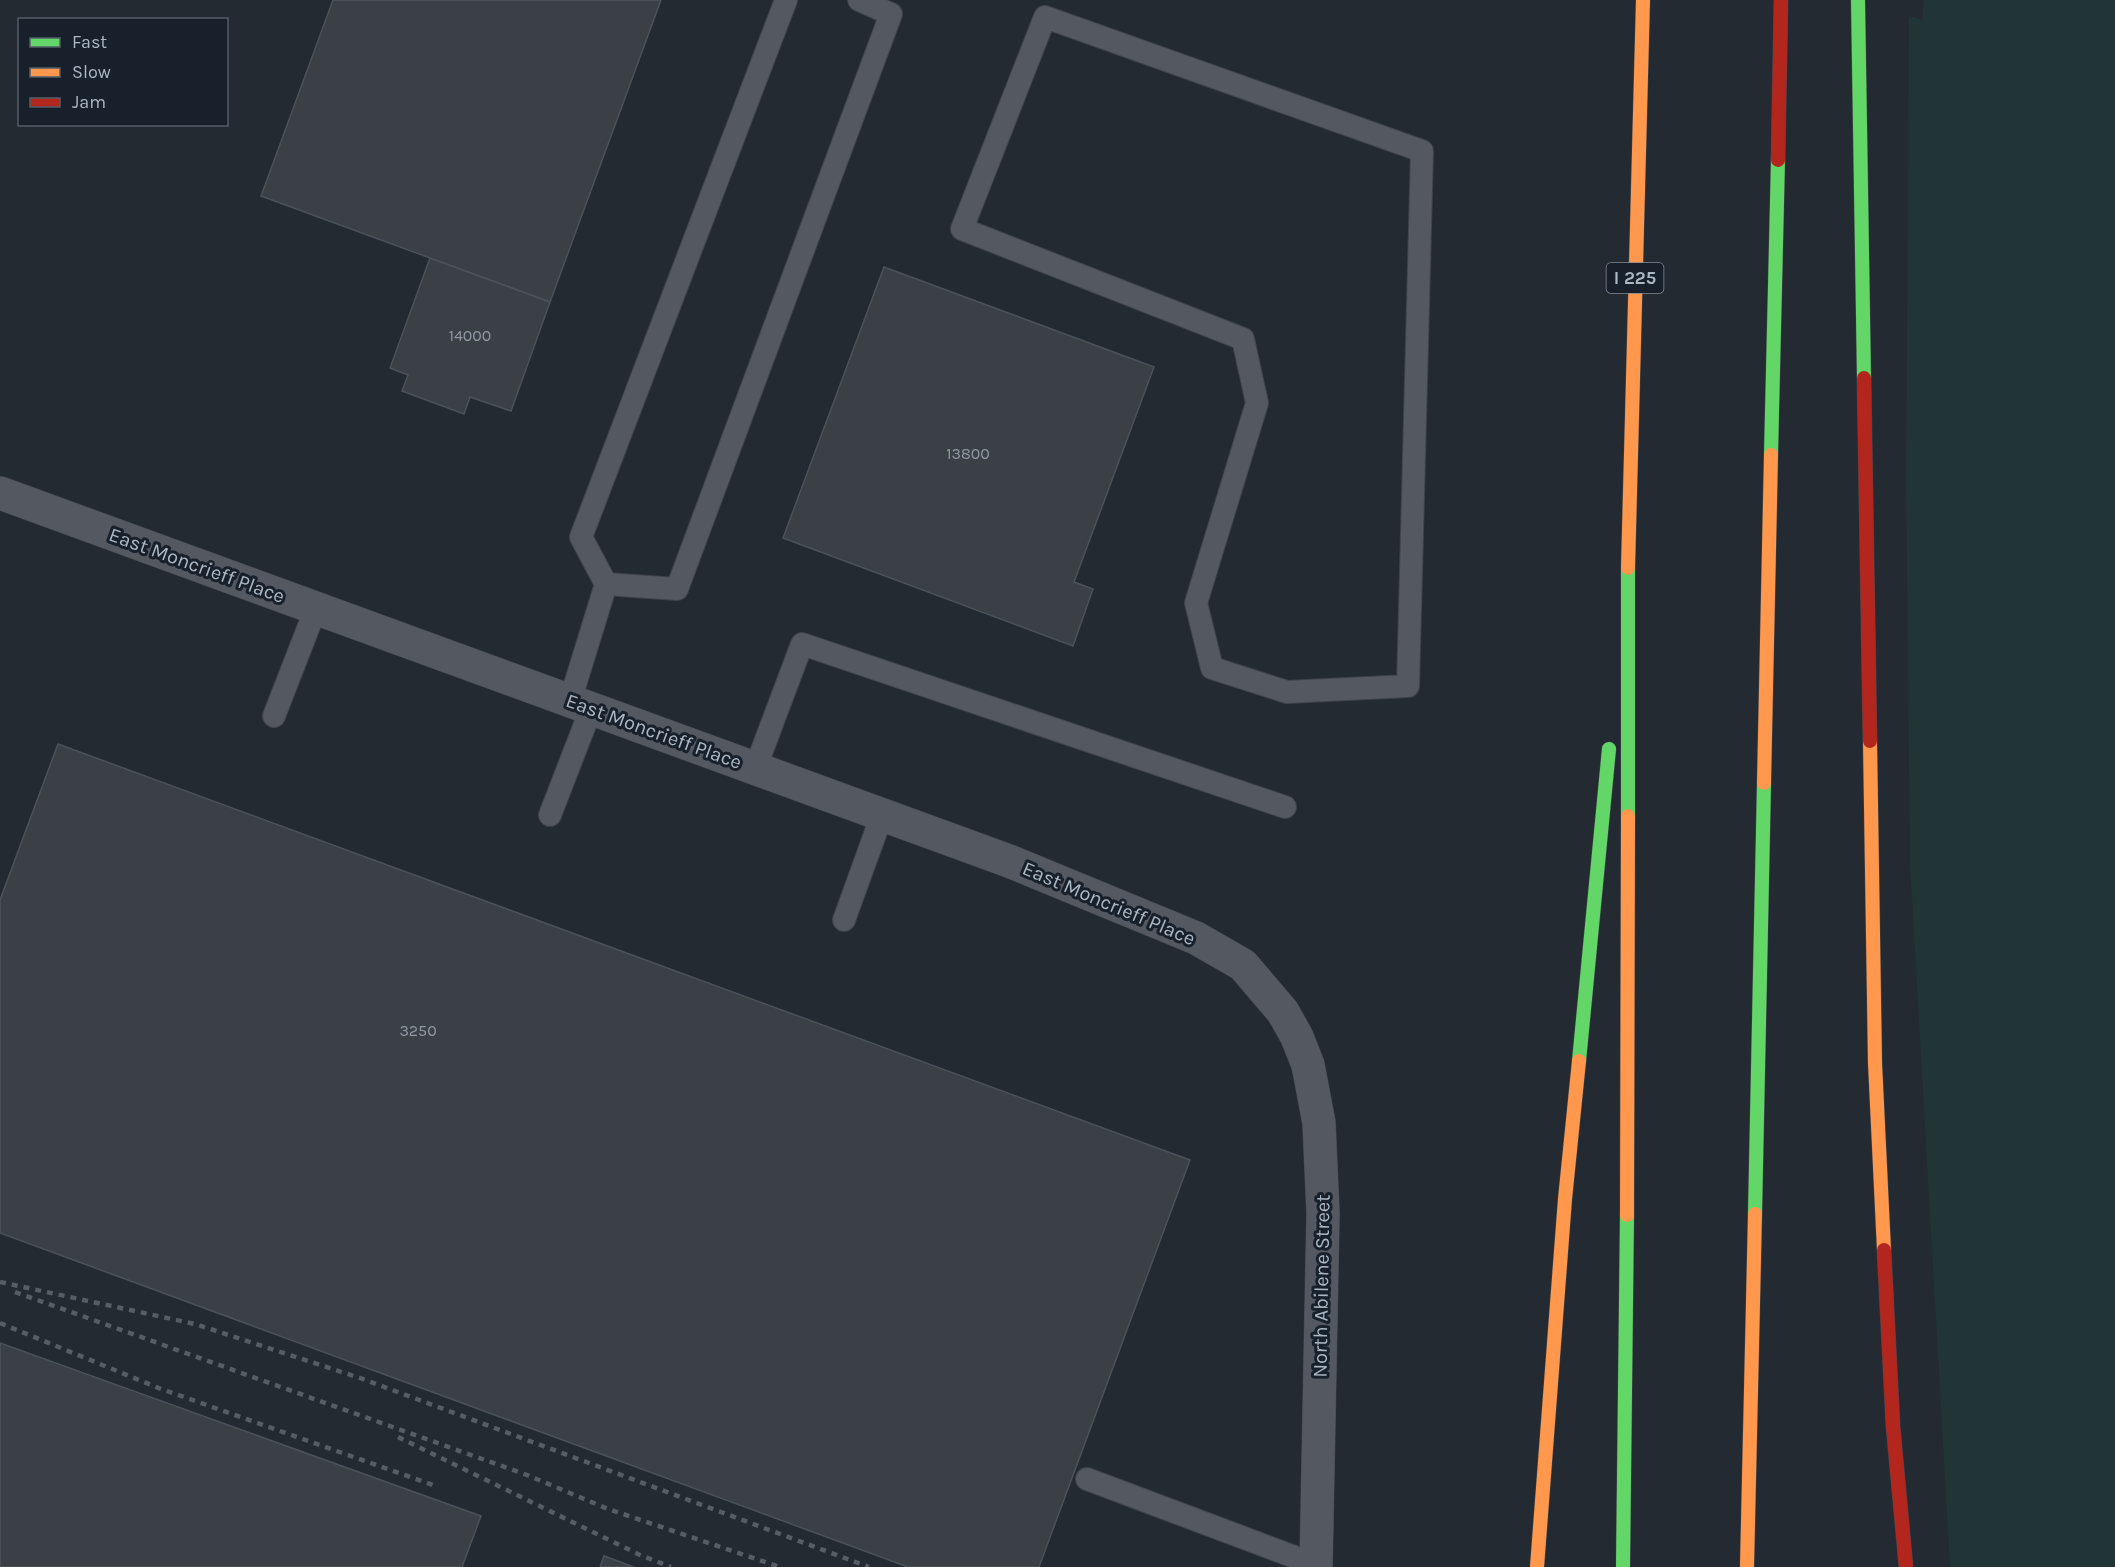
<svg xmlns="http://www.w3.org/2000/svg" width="2115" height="1567" viewBox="0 0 2115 1567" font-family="Karla,sans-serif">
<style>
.green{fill:#213436}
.building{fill:#3b4046;stroke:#4b525a;stroke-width:1.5}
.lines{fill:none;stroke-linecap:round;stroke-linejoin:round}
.lane-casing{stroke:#40444a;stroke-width:24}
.street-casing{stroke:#40444a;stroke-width:34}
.fast-casing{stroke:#40464d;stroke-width:15}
.slow-casing{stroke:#40464d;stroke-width:15}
.jam-casing{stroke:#40464d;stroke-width:15}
.lane{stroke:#545860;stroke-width:22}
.street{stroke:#545860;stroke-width:33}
.fast{stroke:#63d668;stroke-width:14}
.slow{stroke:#ff974d;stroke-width:14}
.jam{stroke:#b3261e;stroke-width:14}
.rail{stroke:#575d63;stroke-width:4.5;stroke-dasharray:6 6;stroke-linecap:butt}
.labels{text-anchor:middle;stroke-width:6;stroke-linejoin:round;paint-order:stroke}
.number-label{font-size:16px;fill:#9099a4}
.shield{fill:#18212b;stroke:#808a96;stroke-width:1.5}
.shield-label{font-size:18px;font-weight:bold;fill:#acb7c4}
.street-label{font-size:20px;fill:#acb7c4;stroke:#18212b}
</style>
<rect width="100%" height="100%" fill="#242a31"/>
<path class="green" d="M1924,0h191v1567h-165l-40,-704 -4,-381 3,-466 13,4z"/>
<g class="building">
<path d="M333,0h328l-111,302 -289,-106z"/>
<path d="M430,258l120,44 -39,109 -41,-14 -6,17 -62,-23 6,-16 -18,-7z"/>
<path d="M884,267l270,100 -80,215 19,7 -20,57 -290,-108z"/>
<path d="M58,744l1132,416 -151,407h-131l-908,-334v-333z"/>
<path d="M0,1343l481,173 -19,51h-462z"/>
<path d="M604,1556l30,11h-34z"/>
</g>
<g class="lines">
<g class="lane-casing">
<g id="lane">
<path d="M1045,17l377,134 -14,535 -121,6 -75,-24 -16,-65 61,-200 -14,-64 -281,-110z"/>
<path d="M606,584l71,5 214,-575 -32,-14"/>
<path d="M570,701l36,-117 -25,-47 205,-537"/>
<path d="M274,716l42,-108"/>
<path d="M755,769l47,-125 483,163"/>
<path d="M550,815l41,-106"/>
<path d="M844,920l38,-105"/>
<path d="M1087,1479l229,86"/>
</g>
</g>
<g class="street-casing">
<path id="street" d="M0,493l1009,368 187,77 47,27 40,47 14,25 11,28 11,58 4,90 -7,354"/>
</g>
<g class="fast-casing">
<g id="fast">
<path d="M1858,0l6,378"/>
<path d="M1771,455l7,-295"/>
<path d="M1628,816v-248"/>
<path d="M1579,1061l30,-312"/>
<path d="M1755,1214l9,-431"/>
<path d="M1623,1567l4,-352"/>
</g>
</g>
<g class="slow-casing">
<g id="slow">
<path d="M1628,568l15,-568"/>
<path d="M1870,741l5,322 9,187"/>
<path d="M1764,783l7,-328"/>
<path d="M1627,1215l1,-399"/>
<path d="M1537,1567l28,-368 14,-138"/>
<path d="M1747,1567l8,-353"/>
</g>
</g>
<g class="jam-casing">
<g id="jam">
<path d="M1778,160l3,-160"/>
<path d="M1864,378l6,363"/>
<path d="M1884,1250l9,176 13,141"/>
</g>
</g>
<use href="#lane" class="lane"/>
<use href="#street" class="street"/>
<use href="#fast" class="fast"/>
<use href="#slow" class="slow"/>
<use href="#jam" class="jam"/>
<g class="rail">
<path d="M0,1282l195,42 165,54 509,189"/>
<path d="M15,1292l512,183 81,34 172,58"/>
<path d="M0,1323l161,66 272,96"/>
<path d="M398,1437l242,118 31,12"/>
</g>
</g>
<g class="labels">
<g class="number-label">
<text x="470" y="341">14000</text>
<text x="968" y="459">13800</text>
<text x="418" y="1036">3250</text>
</g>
<rect class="shield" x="1606.5" y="263" width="57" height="30" rx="4.5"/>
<g class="shield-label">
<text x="1635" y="284">I 225</text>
</g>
<g class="street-label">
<text transform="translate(197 565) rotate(20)" y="7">East Moncrieff Place</text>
<text transform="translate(654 731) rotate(20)" y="7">East Moncrieff Place</text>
<text transform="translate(1109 903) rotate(23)" y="7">East Moncrieff Place</text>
<text transform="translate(1321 1286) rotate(-89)" y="7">North Abilene Street</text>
</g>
</g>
<rect x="18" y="18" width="210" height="108" fill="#18212b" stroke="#535d68" stroke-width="1.5"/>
<rect x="30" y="38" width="30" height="9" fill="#63d668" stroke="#535d68" stroke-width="1.5"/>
<text x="72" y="48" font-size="18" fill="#acb7c4">Fast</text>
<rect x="30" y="68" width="30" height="9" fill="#ff974d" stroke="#535d68" stroke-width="1.5"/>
<text x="72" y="78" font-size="18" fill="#acb7c4">Slow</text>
<rect x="30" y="98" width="30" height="9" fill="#b3261e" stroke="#535d68" stroke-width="1.5"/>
<text x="72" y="108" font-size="18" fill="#acb7c4">Jam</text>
</svg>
